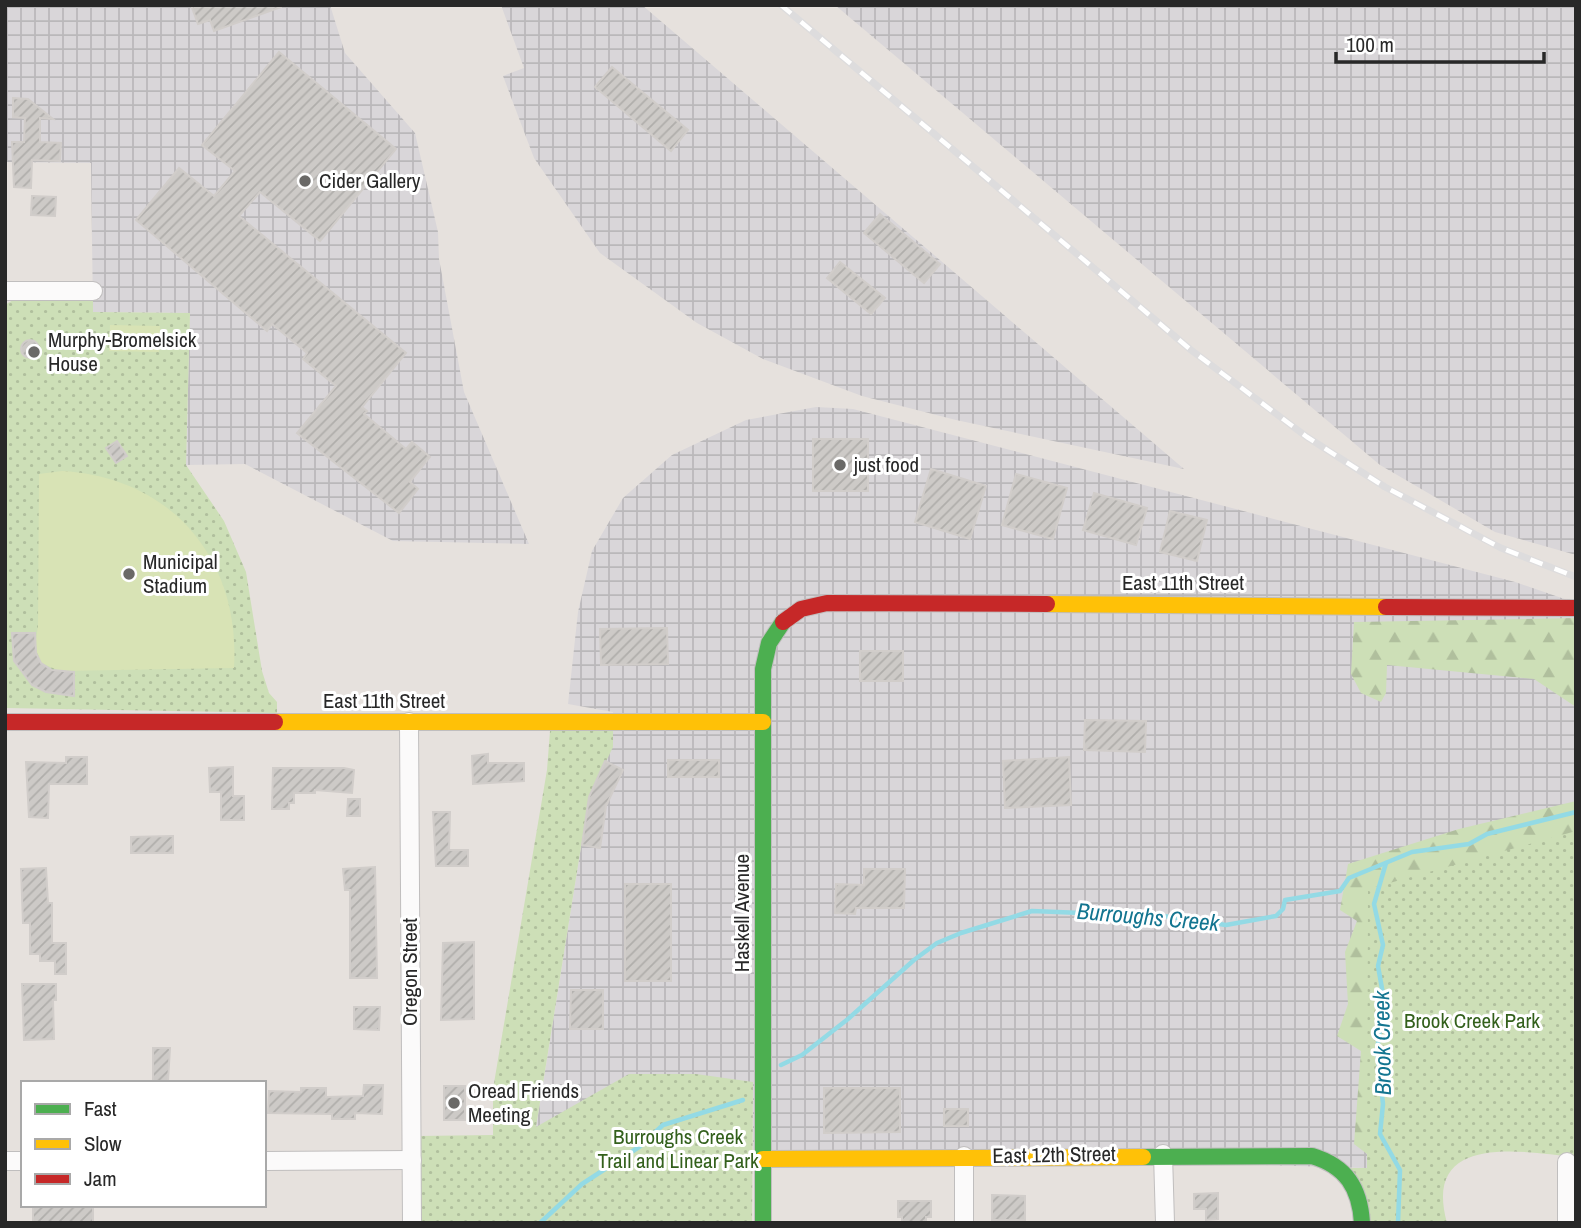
<svg xmlns="http://www.w3.org/2000/svg" width="1581" height="1228" viewBox="0 0 1581 1228" font-family="'Archivo Narrow',sans-serif">
<style>
.industrial{fill:url(#industrial-grid)}
.forest{fill:url(#forest-firs)}
.park{fill:url(#park-dots)}
.pitch{fill:#d8e3b5}
.lines{fill:none;stroke-linecap:round;stroke-linejoin:round}
.stream{stroke:#93dae5;stroke-width:4.5}
.building{fill:url(#building-hatch);stroke:#d1cdca;stroke-width:2}
.street-casing{stroke:#c0bebe;stroke-width:20}
.fast-casing{stroke:#c0bebe;stroke-width:18}
.slow-casing{stroke:#c0bebe;stroke-width:18}
.jam-casing{stroke:#c0bebe;stroke-width:18}
.street{stroke:#fbfafa;stroke-width:18}
.fast{stroke:#4caf50;stroke-width:16}
.slow{stroke:#ffc107;stroke-width:16}
.jam{stroke:#c62828;stroke-width:16}
.rail-casing{stroke:#dddcdd;stroke-width:7}
.rail{stroke:#fff;stroke-width:4.5;stroke-dasharray:13;stroke-linecap:butt}
.poi-dot{fill:#6a6967;stroke:#fff;stroke-width:2.5}
.labels{text-anchor:middle;stroke-width:6;stroke-linejoin:round;paint-order:stroke}
.poi-label{font-size:21px;fill:#282828;stroke:#fff;text-anchor:start}
.street-label{font-size:21px;fill:#282828;stroke:#fff}
.park-label{font-size:21px;fill:#33601c;stroke:#fff}
.water-label{font-size:23px;font-style:italic;fill:#137590;stroke:#fff}
</style>
<defs>
<pattern id="industrial-grid" width="8" height="8" patternUnits="userSpaceOnUse" patternTransform="scale(1.75)"><rect width="8" height="8" fill="#d9d6d9"/><path d="M0 4h8M4 0v8" fill="none" stroke="#bab8ba"/></pattern>
<pattern id="forest-firs" width="22" height="20" patternUnits="userSpaceOnUse" patternTransform="scale(1.75)"><rect width="22" height="20" fill="#cddfb7"/><path d="M5 1l3.5 6h-7zM16 11l3.5 6h-7z" fill="#b0bf9d"/></pattern>
<pattern id="park-dots" width="8" height="8" patternUnits="userSpaceOnUse" patternTransform="scale(1.75)"><rect width="8" height="8" fill="#cddfb7"/><path d="M2 2h.1M6 6h.1" fill="none" stroke="#b0bf9d" stroke-width="1.8" stroke-linecap="round"/></pattern>
<pattern id="building-hatch" width="6" height="6" patternUnits="userSpaceOnUse" patternTransform="scale(1.75)"><rect width="6" height="6" fill="#cdcac7"/><path d="M-1 1l2-2M0 6l6-6M5 7l2-2" fill="none" stroke="#b0aeab"/></pattern>
</defs>
<rect width="100%" height="100%" fill="#e6e1dd"/>
<g class="industrial">
<path d="M5,5h325l15,48 70,80 23,99 1,27 25,133 65,152 -136,-3 -148,-77 -59,1 4,-152 -97,-1 -2,-149 -86,-1z"/>
<path d="M501,5h141l542,464 -228,-49 -94,-24 -99,-37 -66,-36 -97,-70 -66,-95 -31,-82 21,-8z"/>
<path d="M835,5h741v550l-81,-23 -115,-67z"/>
<path d="M816,407l37,2 662,173 61,21v228l-208,59 -1,278 -614,-18v-68h-14l-203,46 53,-331 16,-36 8,-49 -45,-8 10,-92 14,-61 31,-53 49,-43 74,-35z"/>
</g>
<g class="forest">
<path d="M1576,618v89l-42,-28 -147,-14 -1,28 -5,9 -20,-9 -10,-19 3,-52z"/>
<path d="M1576,801v350l-55,-7 -150,13 -17,-13 7,-93 -24,-15 11,-32 -3,-52 12,-31 -17,-11 8,-46 111,-35z"/>
</g>
<g class="park">
<path d="M13,300h80v12l97,1 -4,152 38,56 22,51 16,99 7,22 8,9v11l-272,-5v-403z"/>
<path d="M550,731h63v16l-24,50 -53,330 93,-53h67l57,8 -1,141h-334l-1,-87 76,-1v-46l54,-319z"/>
<path d="M1576,831v392l-2,-66c-54,-6 -152,-24 -127,66h-79l-18,-55h17l1,-279z"/>
</g>
<g class="pitch">
<path d="M110,325l50,1 -1,26 -50,-1z"/>
<path d="M62,471c110,6 179,89 172,197l-174,3 -19,-8 -6,-16 3,-21 1,-152z"/>
</g>
<g class="lines">
<g class="stream">
<path d="M1386,863l-12,41 9,41 -5,21 6,34 -7,51 6,53 -3,30 20,36 -2,53"/>
<path d="M781,1065l21,-10 46,-36 66,-59 23,-17 24,-10 71,-22 75,3 22,-3 97,14 50,-9 7,-7 2,-9 55,-9 9,-13 63,-26 57,-8 18,-10 89,-22"/>
<path d="M540,1223l42,-39 57,-37 24,-22 80,-25"/>
</g>
</g>
<g class="building">
<path d="M191,5h90v2l-67,24 -4,-11 -12,4z"/>
<path d="M279,52l117,97 -76,92 -60,-49 -21,24 167,137 -44,54 5,4 -3,3 42,35 6,-7 18,15 -20,25 8,7 -19,24 -102,-80 39,-47 -33,-27 4,-6 -35,-29 -5,7 -131,-111 43,-52 35,28 21,-25 -33,-26z"/>
<path d="M612,67l76,63 -17,21 -76,-64z"/>
<path d="M13,98l15,1 25,20 -13,-1v24l21,1 -1,18 -28,-1 -1,28 -17,-1 -2,-45h12l1,-24 -12,-1z"/>
<path d="M32,196l24,1 -1,19 -24,-1z"/>
<path d="M880,214l60,50 -16,19 -60,-50z"/>
<path d="M840,262l45,36 -14,16 -44,-36z"/>
<circle cx="30" cy="349" r="9"/>
<rect x="813" y="439" width="55" height="52"/>
<path d="M117,441l10,15 -11,7 -10,-15z"/>
<path d="M931,469l55,17 -16,53 -55,-17z"/>
<path d="M1016,474l51,14 -14,51 -51,-14z"/>
<path d="M1094,493l53,15 -11,37 -53,-15z"/>
<path d="M1170,511l37,9 -10,41 -37,-9z"/>
<path d="M667,628l1,36 -67,1 -1,-36z"/>
<path d="M12,633h23l1,20 5,10 11,7 22,2v24l-28,-4 -14,-7 -18,-24z"/>
<rect x="860" y="651" width="43" height="30"/>
<path d="M1085,720l61,1 -1,31 -61,-2z"/>
<path d="M488,754v9h36v18l-51,3 -1,-28z"/>
<path d="M66,757h21v27h-38l-1,34 -19,-1 -3,-55 40,1z"/>
<path d="M1069,757l2,48 -66,3 -2,-47z"/>
<rect x="668" y="760" width="51" height="17"/>
<path d="M605,761l18,9 -17,36 -6,42 -18,-3 7,-48z"/>
<path d="M233,767v29h11v24h-23v-28h-11l-1,-24z"/>
<path d="M273,768h71l10,2 -2,23 -37,-3v3h-21v10h-5v6h-17z"/>
<path d="M348,799h12v17h-13z"/>
<path d="M433,812h17l-1,38h19v16h-32z"/>
<path d="M173,836v17h-42v-16z"/>
<path d="M375,867l2,111h-27v-88h-5l-2,-21z"/>
<path d="M46,868l2,35h4v40h14v31h-11v-13h-15v-7h-10v-31h-7l-2,-54z"/>
<path d="M864,869h41l-1,39h-48l-1,6 -20,-1 1,-29 28,1z"/>
<rect x="625" y="884" width="46" height="97"/>
<path d="M474,942v77l-33,1 2,-77z"/>
<path d="M22,984h34v16h-3l1,39 -30,1z"/>
<path d="M571,990h32v39h-33z"/>
<path d="M354,1007h26l-1,23 -25,-1z"/>
<path d="M153,1048h17l-2,33h-15z"/>
<path d="M364,1085h19l-1,29 -27,-1v6h-23v-5l-64,-1 1,-22 32,1v-4h25v9l37,-1z"/>
<rect x="444" y="1086" width="21" height="34"/>
<path d="M824,1088h76v44l-76,1z"/>
<rect x="944" y="1109" width="24" height="17"/>
<path d="M1218,1193v26l-12,1v-11h-12v-15z"/>
<path d="M992,1195l33,1v24h-33z"/>
<path d="M898,1201h33v16h-5v6h-24v-6h-4z"/>
<rect x="33" y="1205" width="60" height="18"/>
</g>
<g class="lines">
<g class="street-casing">
<g id="street">
<path d="M5,291h88"/>
<path d="M409,722l3,501"/>
<path d="M1163,1154l2,69"/>
<path d="M964,1156v67"/>
<path d="M5,1161h18"/>
<path d="M264,1161l148,-1"/>
<path d="M1567,1162v61"/>
</g>
</g>
<g class="fast-casing">
<g id="fast">
<path d="M1143,1157l169,-1c34,10 48,32 50,67"/>
<path d="M763,1223v-554l6,-26 14,-21"/>
</g>
</g>
<g class="slow-casing">
<g id="slow">
<path d="M1047,604l339,3"/>
<path d="M275,722h488"/>
<path d="M763,1159l380,-2"/>
</g>
</g>
<g class="jam-casing">
<g id="jam">
<path d="M1386,607l190,1"/>
<path d="M783,622l18,-13 26,-6 220,1"/>
<path d="M5,722h270"/>
</g>
</g>
<use href="#street" class="street"/>
<use href="#fast" class="fast"/>
<use href="#slow" class="slow"/>
<use href="#jam" class="jam"/>
<g class="rail-casing">
<path id="rail" d="M781,5l410,345 116,87 78,50 116,61 75,29"/>
</g>
<use href="#rail" class="rail"/>
</g>
<g class="poi-dot">
<circle cx="305" cy="181" r="7"/>
<circle cx="34" cy="352" r="7"/>
<circle cx="840" cy="465" r="7"/>
<circle cx="129" cy="574" r="7"/>
<circle cx="454" cy="1103" r="7"/>
</g>
<g class="labels">
<g class="poi-label">
<text x="319" y="188">Cider Gallery</text>
<text x="48" y="347">Murphy-Bromelsick<tspan x="48" dy="24">House</tspan></text>
<text x="854" y="472">just food</text>
<text x="143" y="569">Municipal<tspan x="143" dy="24">Stadium</tspan></text>
<text x="468" y="1098">Oread Friends<tspan x="468" dy="24">Meeting</tspan></text>
</g>
<g class="street-label">
<text x="1183" y="590">East 11th Street</text>
<text x="384" y="708">East 11th Street</text>
<text transform="translate(742 913) rotate(-90)" y="7">Haskell Avenue</text>
<text transform="translate(410 972) rotate(-90)" y="7">Oregon Street</text>
<text transform="translate(1054 1155) rotate(-1)" y="7">East 12th Street</text>
</g>
<g class="park-label">
<text x="1472" y="1028">Brook Creek Park</text>
<text x="678" y="1144">Burroughs Creek<tspan x="678" dy="24">Trail and Linear Park</tspan></text>
</g>
<g class="water-label">
<text transform="translate(1148 917) rotate(5)" y="8">Burroughs Creek</text>
<text transform="translate(1382 1043) rotate(-91)" y="8">Brook Creek</text>
</g>
</g>
<rect width="1581" height="1228" fill="none" stroke="#282828" stroke-width="14"/>
<rect x="21" y="1081" width="245" height="126" fill="#ffffff" stroke="#a9a9a9" stroke-width="2"/>
<rect x="35" y="1104" width="35" height="10" fill="#4caf50" stroke="#a9a9a9" stroke-width="2"/>
<text x="84" y="1116" font-size="21" fill="#282828">Fast</text>
<rect x="35" y="1139" width="35" height="10" fill="#ffc107" stroke="#a9a9a9" stroke-width="2"/>
<text x="84" y="1151" font-size="21" fill="#282828">Slow</text>
<rect x="35" y="1174" width="35" height="10" fill="#c62828" stroke="#a9a9a9" stroke-width="2"/>
<text x="84" y="1186" font-size="21" fill="#282828">Jam</text>
<path d="M1336 52v10h208v-10" fill="none" stroke="#282828" stroke-width="3.5"/>
<text x="1346" y="52" font-size="21" fill="#282828" stroke="#ffffff" stroke-width="5" paint-order="stroke">100 m</text>
</svg>
